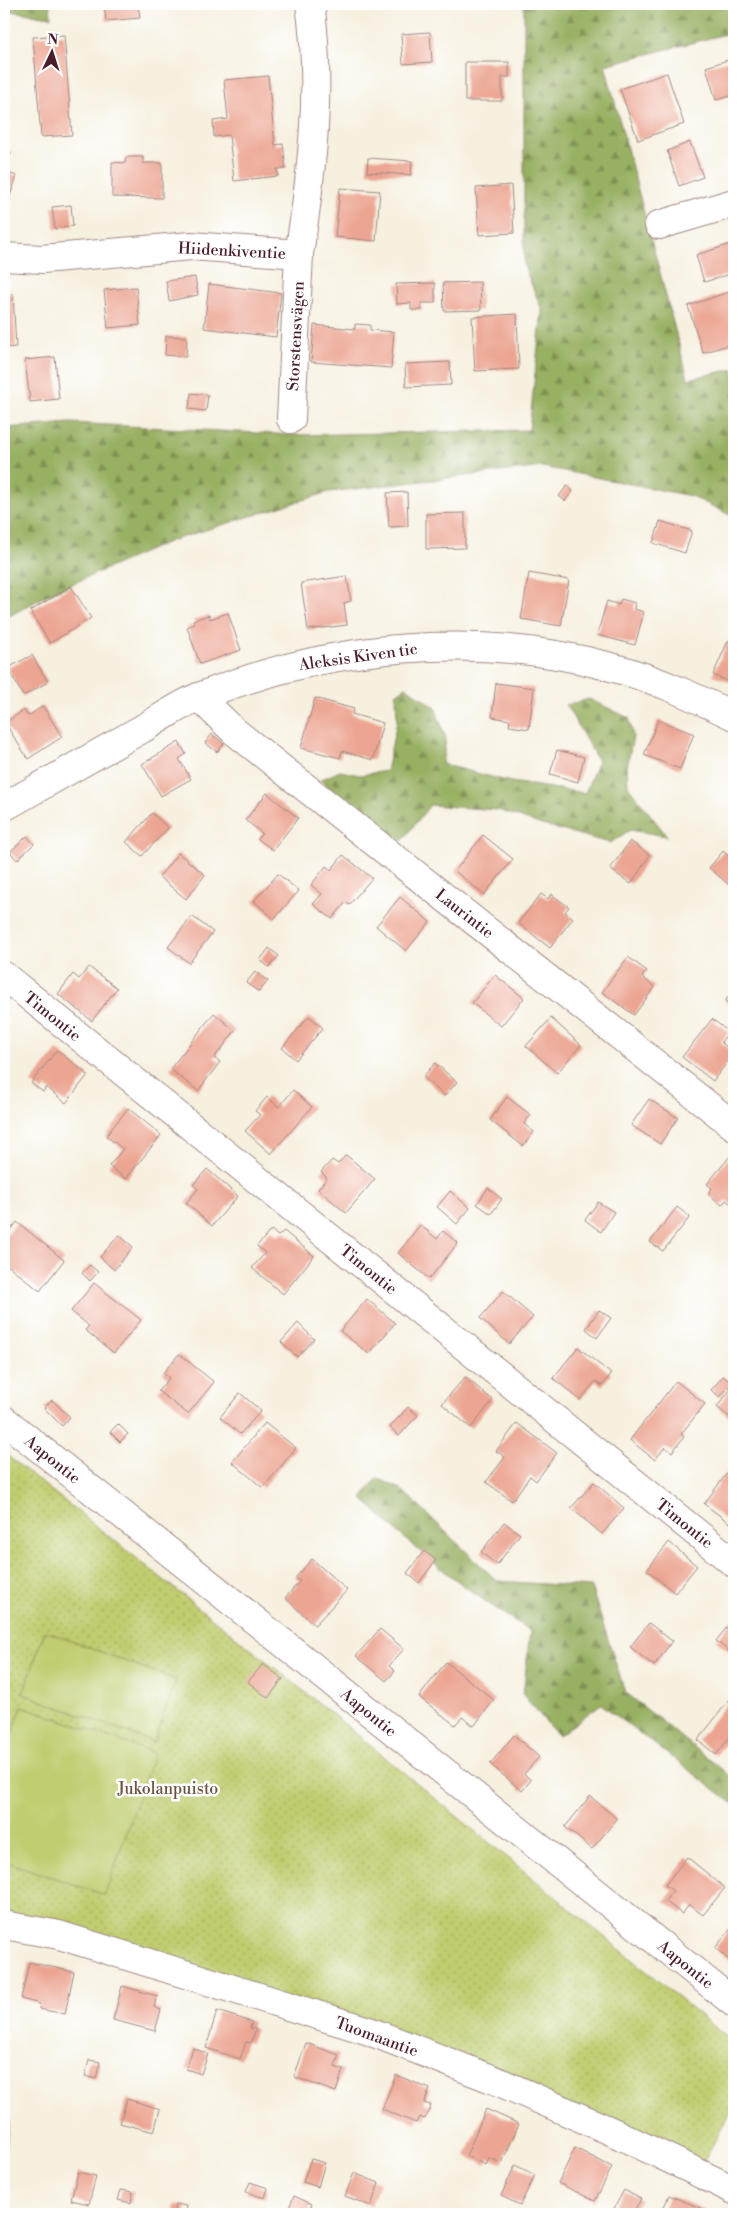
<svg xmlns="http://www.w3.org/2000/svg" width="738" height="2218" viewBox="0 0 738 2218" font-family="'Libre Bodoni',serif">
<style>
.forest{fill:url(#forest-firs);stroke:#716846}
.park{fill:url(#park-dots);stroke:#85764d}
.pitch{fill:#c0cd6f;stroke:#85764d}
.building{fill:#eca592}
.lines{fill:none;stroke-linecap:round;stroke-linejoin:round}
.street-casing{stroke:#a08885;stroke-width:30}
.street{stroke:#fff;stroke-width:28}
.labels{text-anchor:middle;stroke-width:5;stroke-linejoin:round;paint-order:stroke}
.street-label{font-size:16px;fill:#4a1f2b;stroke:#fff}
.park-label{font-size:16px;fill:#6d533f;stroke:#fff}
</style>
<defs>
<pattern id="forest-firs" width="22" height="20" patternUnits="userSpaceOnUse" patternTransform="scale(1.25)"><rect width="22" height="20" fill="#98b062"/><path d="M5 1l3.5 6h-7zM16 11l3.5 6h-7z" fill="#7e8f51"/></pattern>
<pattern id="park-dots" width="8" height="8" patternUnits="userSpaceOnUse" patternTransform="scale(1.25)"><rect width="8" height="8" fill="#c0cd6f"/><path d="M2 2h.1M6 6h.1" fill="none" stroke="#a6b060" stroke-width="1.8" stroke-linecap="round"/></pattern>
</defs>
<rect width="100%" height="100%" fill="#fff"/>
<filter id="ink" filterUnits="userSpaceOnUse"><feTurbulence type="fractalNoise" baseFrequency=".02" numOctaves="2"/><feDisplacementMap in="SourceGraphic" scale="10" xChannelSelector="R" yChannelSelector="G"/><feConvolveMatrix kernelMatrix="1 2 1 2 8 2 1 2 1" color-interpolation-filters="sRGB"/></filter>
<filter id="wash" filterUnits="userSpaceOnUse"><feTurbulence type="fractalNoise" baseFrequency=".0096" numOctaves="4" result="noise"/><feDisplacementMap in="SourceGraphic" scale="20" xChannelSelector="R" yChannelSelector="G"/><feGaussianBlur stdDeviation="1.12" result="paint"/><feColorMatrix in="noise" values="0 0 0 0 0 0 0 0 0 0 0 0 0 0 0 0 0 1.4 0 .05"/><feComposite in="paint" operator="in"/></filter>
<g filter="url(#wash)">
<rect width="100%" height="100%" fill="#f6f0df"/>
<g class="forest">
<path d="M4,4h46l1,13 -47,-7z"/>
<path d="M524,4h210v28l-129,33 83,314 46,-10v148l-43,-21 -148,-29 -214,25 -159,49 -121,53 -45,25v-191l67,-5 224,12 234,-5 13,-120 -18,-44z"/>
<path d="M406,687l29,20 11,32 -4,25 69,18 74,11 13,-32 -32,-56 23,-6 40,19 4,18 -6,31 1,19 39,50 -37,-6 -20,13 -68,-18 -44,-15 -68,-5 -29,37 -81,-62 20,-9 20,4 26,-4 11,-49 -1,-28z"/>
<path d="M377,1478l24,11 96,92 94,6 34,105 109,87v25l-133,-100 -43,32 -35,-41 7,-64c-60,-38 -118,-82 -168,-133z"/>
</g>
<path class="park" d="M4,1453l306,243 424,347v63l-33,60 -697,-253z"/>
<g class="pitch">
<path d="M45,1631l131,49 -22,62 -131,-48z"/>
<path d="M22,1706l132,47 -49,142 -101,-34v-103z"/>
</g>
<g id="blocks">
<g class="building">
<path d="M104,4h34l2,14 -34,3z"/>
<path d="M430,32l2,30 -29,2 -2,-30z"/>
<path d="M64,35l8,100 -31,2 -8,-100z"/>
<path d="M734,58v37l-18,5 -10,-33z"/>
<path d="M465,62h44v15h-7v24h-37z"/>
<path d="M667,73l17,51 -46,16 -18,-51z"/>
<path d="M268,76l7,69 8,-1 3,25h-9l1,7 -44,5 -5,-46 -15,2 -1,-16 15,-2 -4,-39z"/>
<path d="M690,142l13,35 -24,9 -12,-35z"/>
<path d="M4,149l7,3 -7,19z"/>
<path d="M126,157h17v6h19v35l-50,-1v-35l13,1z"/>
<path d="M368,158l44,3 -1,14 -44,-3z"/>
<path d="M4,172l13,4 -13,37z"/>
<path d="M511,185l3,48 -35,2 -3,-47z"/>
<path d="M340,188l40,3 -4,50 -41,-4z"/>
<path d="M71,205l2,21 -18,3 -3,-22z"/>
<path d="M734,243v30l-30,9 -8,-27z"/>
<path d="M195,277l3,18 -29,6 -3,-20z"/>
<path d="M480,282l1,28 -37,1 -1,-28z"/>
<path d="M435,283v20h-14l1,7h-11v-7l-14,1 -1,-20z"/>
<path d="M209,284l72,9 -5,44 -72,-9z"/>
<path d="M136,287l4,38 -32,3 -4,-38z"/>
<path d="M734,290v53l-31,10 -15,-47z"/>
<path d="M4,294h9l3,53 -12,1z"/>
<path d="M517,314l2,55 -44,2 -3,-54z"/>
<path d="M355,324l15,1v5l24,2 -3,36 -80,-6 3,-37 41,4z"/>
<path d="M166,336l21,1 -1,20 -21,-2z"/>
<path d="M55,357l4,42 -29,3 -5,-42z"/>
<path d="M450,362l1,23 -45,2 -1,-23z"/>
<path d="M191,393l17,2 -2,16 -17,-2z"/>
<path d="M567,486l6,5 -8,10 -6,-5z"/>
<path d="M407,492l1,34 -19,1 -2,-34z"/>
<path d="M465,513v35l-39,1v-35z"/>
<path d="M660,521l32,10 -7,22 -32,-10z"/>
<path d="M529,573l40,7 -8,46 -40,-7z"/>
<path d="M347,576l4,25 -7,2 3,22 -39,5 -7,-47z"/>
<path d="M71,586l20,32 -41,25 -20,-32z"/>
<path d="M621,599l14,4 -1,6 10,3 -9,33 -38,-10 10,-34 12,4z"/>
<path d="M228,613l13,37 -41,14 -13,-37 8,-3 -2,-4 16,-5 1,4z"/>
<path d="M728,641l6,2v41l-21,-9z"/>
<path d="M32,655l16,27 -25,14 -15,-28z"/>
<path d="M496,683l38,5 -5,41 -20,-3 1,-6 -18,-3z"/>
<path d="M315,698l39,11 -2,5 31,9 -10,37 -31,-9 -2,7 -39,-10z"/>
<path d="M43,706l19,31 -34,22 -23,-36 19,-13 4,6z"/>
<path d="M658,720l36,14 -14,35 -36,-14z"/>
<path d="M212,734l12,10 -7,8 -12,-9z"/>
<path d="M179,742l7,12 -7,5 12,20 -30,17 -19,-32z"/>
<path d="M557,750l27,7 -6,25 -28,-8z"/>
<path d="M267,793l31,25 -25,32 -15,-11 4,-6 -17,-13z"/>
<path d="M152,813l16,15 -26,28 -16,-14z"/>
<path d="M483,835l30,24 -29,36 -29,-24z"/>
<path d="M27,836l7,8 -17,16 -7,-8z"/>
<path d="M630,841l20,14 -19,29 -21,-15z"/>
<path d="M723,851l11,10v28l-25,-21z"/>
<path d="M178,853l27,22 -19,24 -27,-22z"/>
<path d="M343,855l29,23 -23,27 -3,-3 -14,17 -19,-15 9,-10 -11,-9 15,-19 5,4z"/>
<path d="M278,874l21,17 -25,28 -20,-18z"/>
<path d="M541,894l7,5 3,-5 18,13 -4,5 8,6 -23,30 -32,-25z"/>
<path d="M400,897l30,25 -24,29 -30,-25z"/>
<path d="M192,916l21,16 -24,31 -21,-16z"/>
<path d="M269,948l10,8 -10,11 -9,-7z"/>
<path d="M628,957l19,14 -5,6 13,10 -21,28 -32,-23z"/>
<path d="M89,967l28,21 -25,33 -34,-27 15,-20 6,5z"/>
<path d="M255,972l13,9 -9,11 -13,-9z"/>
<path d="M495,975l29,23 -23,28 -29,-23z"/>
<path d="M734,990v18l-9,-7z"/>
<path d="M214,1013l21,18 -21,27 6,4 -22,29 -28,-22z"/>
<path d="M309,1016l14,12 -27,32 -14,-12z"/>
<path d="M551,1018l30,27 -24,28 -31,-27z"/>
<path d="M712,1019l17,13 -8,10 13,11 -21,28 -31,-24z"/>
<path d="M57,1050l31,25 -22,28 -20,-16 -3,5 -12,-9z"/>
<path d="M435,1063l22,19 -12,14 -22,-19z"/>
<path d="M293,1090l19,17 -41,47 -26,-23 15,-16 -5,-4 12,-14 12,10z"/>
<path d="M507,1097l24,18 -7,9 10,8 -11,14 -33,-26z"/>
<path d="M649,1099l29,19 -18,26 -29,-19z"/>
<path d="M128,1108l33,27 -35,44 -17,-13 14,-17 -17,-13z"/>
<path d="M346,1155l29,24 -29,34 -28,-24 9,-11 -6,-6 11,-12 6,4z"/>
<path d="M731,1155l3,2v49l-8,-6 -4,5 -14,-11 4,-6 -5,-4z"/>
<path d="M207,1169l31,27 -26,30 -26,-23 12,-14 -5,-4z"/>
<path d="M488,1188l14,11 -11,15 -14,-10z"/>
<path d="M450,1191l20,17 -13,16 -20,-17z"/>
<path d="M598,1202l16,10 -13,20 -16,-12z"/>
<path d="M677,1207l13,10 -27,34 -13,-9z"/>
<path d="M17,1222l47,38 -24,31 -36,-29v-23z"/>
<path d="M420,1225l17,14 6,-8 15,12 -29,36 -31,-26z"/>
<path d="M271,1230l7,6 6,-5 30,25 -31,38 -31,-26 13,-15 -8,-7z"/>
<path d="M119,1235l14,12 -19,23 -14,-13z"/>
<path d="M90,1265l8,7 -8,9 -8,-8z"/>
<path d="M94,1283l47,37 -27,33 -29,-23 4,-4 -18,-15z"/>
<path d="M503,1291l30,26 -24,27 -29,-26z"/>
<path d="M367,1299l28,24 -26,31 -29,-23z"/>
<path d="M599,1310l12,8 -14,20 -11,-9z"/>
<path d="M298,1323l16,16 -17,18 -16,-15z"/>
<path d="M578,1347l33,27 -9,12 -6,-5 -16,19 -27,-22z"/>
<path d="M179,1354l35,28 -26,32 -30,-23 11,-13 -6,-5z"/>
<path d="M723,1376l9,7 -12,14 -9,-7z"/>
<path d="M465,1377l28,23 -22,28 -29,-24z"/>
<path d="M676,1381l29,23 -24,30 3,3 -12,15 -7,-5 -10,13 -25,-20z"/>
<path d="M734,1385v36l-17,-14z"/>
<path d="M240,1393l21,18 -21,23 -20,-17z"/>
<path d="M52,1400l18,17 -8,9 -18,-18z"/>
<path d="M408,1407l10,8 -19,21 -9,-9z"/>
<path d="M265,1423l31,25 -33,40 -31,-26z"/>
<path d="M517,1423l40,30 -21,28 -6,-5 -18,25 -26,-19 19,-25 -9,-6z"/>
<path d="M118,1424l10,10 -8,8 -10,-10z"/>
<path d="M730,1469l4,3v54l-30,-22z"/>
<path d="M594,1482l30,26 -22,26 -31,-26z"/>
<path d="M504,1522l16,12 -23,31 -16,-13z"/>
<path d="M669,1542l28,24 -22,27 -28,-23z"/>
<path d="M424,1551l12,9 -17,23 -12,-10z"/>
<path d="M312,1559l35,31 -32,35 -30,-27 15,-17 -5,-3z"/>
<path d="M734,1618v37l-18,-14z"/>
<path d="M649,1623l23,18 -18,25 -24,-19z"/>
<path d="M380,1629l24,20 -15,17 6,5 -9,10 -30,-25z"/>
<path d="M446,1662l48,38 -20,26 -12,-9 -7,8 -36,-28z"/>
<path d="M263,1664l20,15 -15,19 -20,-16z"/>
<path d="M734,1694v38l-18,23 -18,-15z"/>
<path d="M514,1735l25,22 -15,17 7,6 -9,11 -32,-27z"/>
<path d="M590,1796l27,23 -25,30 -27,-22z"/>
<path d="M687,1857l38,31 -22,27 -14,-10 -7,9 -17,-13 8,-10 -8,-6z"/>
<path d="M734,1925v39l-19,-16z"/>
<path d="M29,1962l45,10 -9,42 -26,-5 1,-5 -19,-5z"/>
<path d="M122,1986l35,10 -3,11 7,3 -6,21 -42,-11z"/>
<path d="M217,2011l35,11 -2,6 6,1 -5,14 -5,-1 -6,17 -34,-11z"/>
<path d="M306,2043l33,12 -4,12 8,3 -7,22 -42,-15z"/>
<path d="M193,2048l15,6 -7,20 -15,-5z"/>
<path d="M89,2060l11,2 -4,17 -11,-3z"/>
<path d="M396,2075l34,14 -6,14 7,2 -6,14 -6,-2 -3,6 -34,-14z"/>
<path d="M127,2099l33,10 -6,23 -34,-9z"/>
<path d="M486,2109l33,15 -17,39 -13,-5 -3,7 -20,-9z"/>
<path d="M4,2118l6,1 -3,26 -3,-1z"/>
<path d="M575,2148l37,19 -17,34 -37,-18z"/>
<path d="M311,2159l14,4 -7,24 -15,-5z"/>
<path d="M515,2165l20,10 -15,30 -19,-9z"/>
<path d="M78,2172l18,4 -7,28 -18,-4z"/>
<path d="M354,2173l25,10 -8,23 -26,-10z"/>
<path d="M250,2182l18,6 -3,10 -19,-6z"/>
<path d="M121,2190l12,2 -2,11 -13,-3z"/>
<path d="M624,2190l17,9 -9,15h-21z"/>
<path d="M669,2195l36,15 -2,4h-42z"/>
<path d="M294,2196l18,8 -5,10h-10l-9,-4z"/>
<path d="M175,2204l12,2 -1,7 -12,-2z"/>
</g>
</g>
</g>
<g filter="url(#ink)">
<use href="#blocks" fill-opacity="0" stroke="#a08885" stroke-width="1"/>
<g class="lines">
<g class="street-casing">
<g id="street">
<path d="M659,225l75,-22"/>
<path d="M4,257l38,2 149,-13 108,8c13,-82 23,-168 11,-250"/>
<path d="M291,419l8,-165"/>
<path d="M199,697l35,34 500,395"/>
<path d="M4,807c45,-25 90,-51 136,-77 20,-11 40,-26 61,-34 129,-51 275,-66 410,-29 43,11 83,30 123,49"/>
<path d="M4,976l730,587"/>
<path d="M4,1420l730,583"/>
<path d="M4,1925l55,10 310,96 128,50 116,51 121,58"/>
</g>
</g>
<use href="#street" class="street"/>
</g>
</g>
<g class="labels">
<g class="street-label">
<text transform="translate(232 250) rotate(3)" y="6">Hiidenkiventie</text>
<text transform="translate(295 336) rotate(-87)" y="6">Storstensvägen</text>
<text transform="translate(358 656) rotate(-8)" y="6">Aleksis Kiven tie</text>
<text transform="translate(465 913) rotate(38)" y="6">Laurintie</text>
<text transform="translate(53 1016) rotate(39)" y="6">Timontie</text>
<text transform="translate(369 1269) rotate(39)" y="6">Timontie</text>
<text transform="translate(53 1459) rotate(39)" y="6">Aapontie</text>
<text transform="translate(685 1523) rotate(39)" y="6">Timontie</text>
<text transform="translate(369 1712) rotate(39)" y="6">Aapontie</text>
<text transform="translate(686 1964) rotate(39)" y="6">Aapontie</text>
<text transform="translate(377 2036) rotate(20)" y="6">Tuomaantie</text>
</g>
<g class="park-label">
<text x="168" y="1794">Jukolanpuisto</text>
</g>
</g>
<rect width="738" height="2218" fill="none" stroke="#fff" stroke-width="20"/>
<g transform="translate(52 52) rotate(4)" stroke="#ffffff" stroke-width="4" paint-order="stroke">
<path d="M0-4L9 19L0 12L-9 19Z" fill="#4a1f2b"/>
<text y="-8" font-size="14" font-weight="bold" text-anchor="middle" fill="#4a1f2b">N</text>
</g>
</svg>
